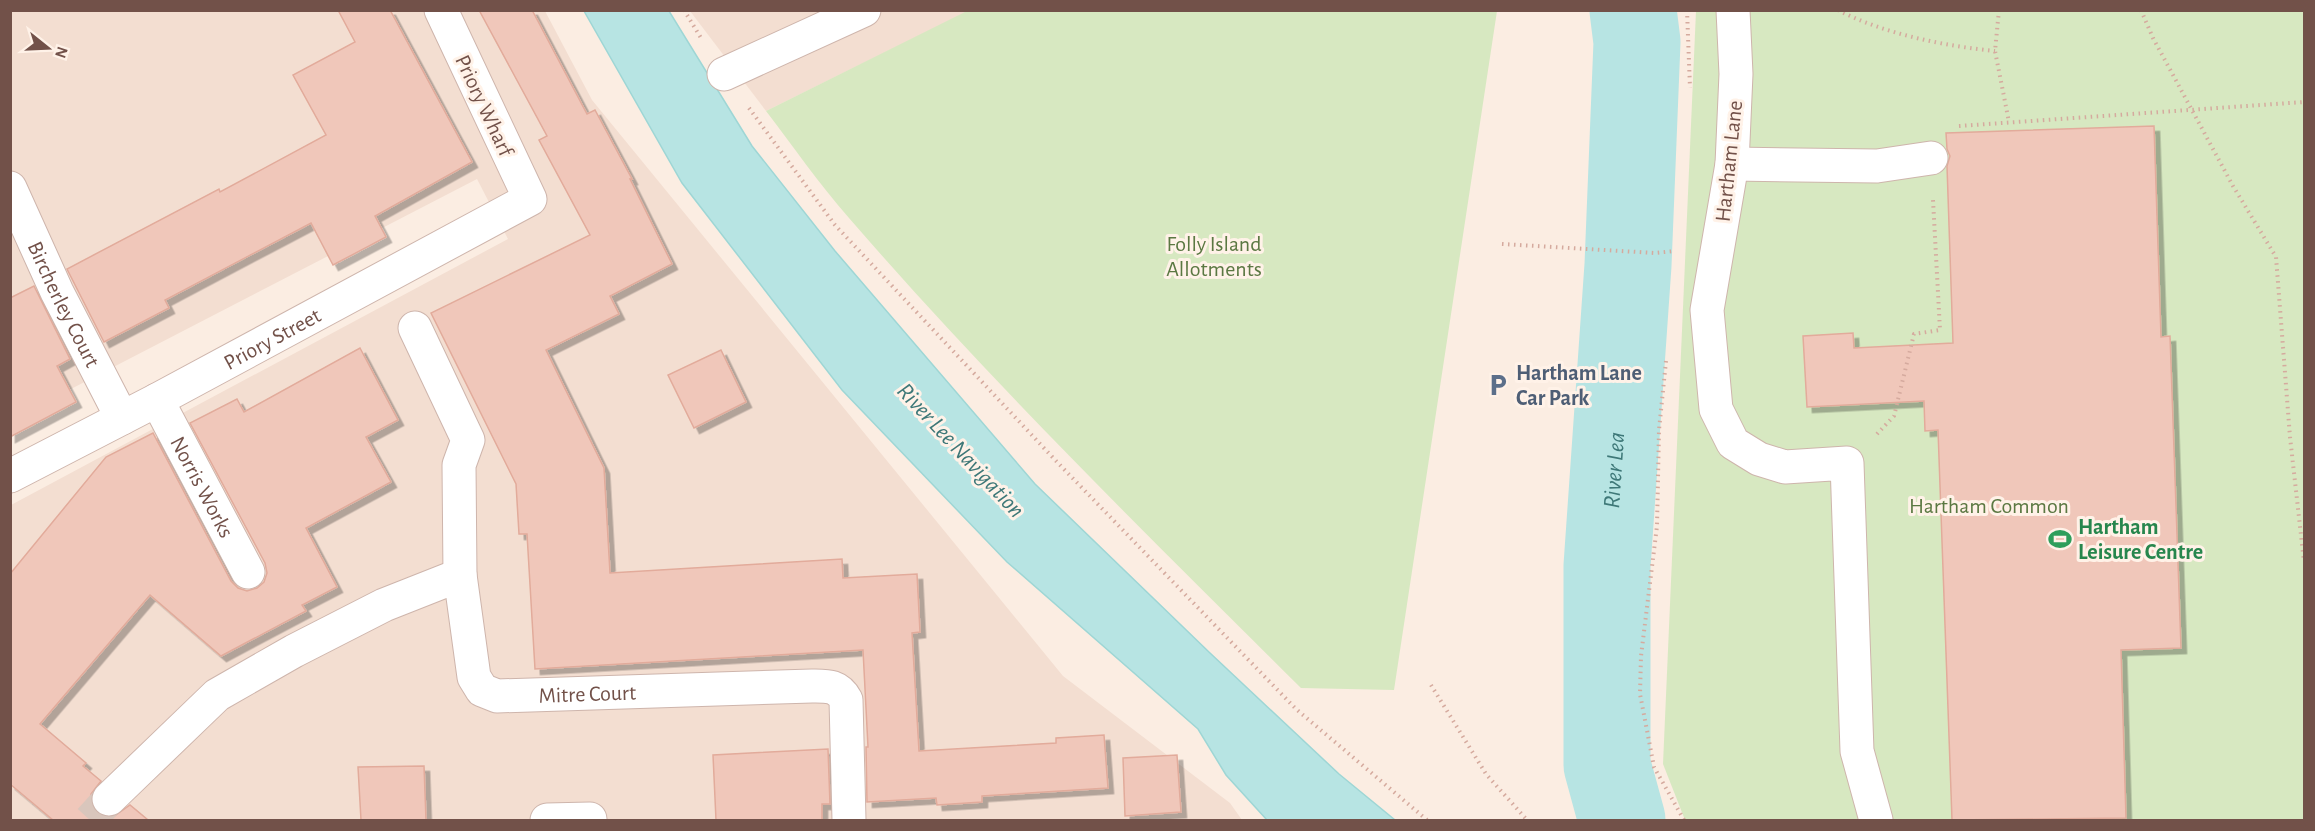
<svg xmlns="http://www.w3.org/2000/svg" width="2315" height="831" viewBox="0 0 2315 831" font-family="'Alegreya Sans',sans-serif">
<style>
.residential{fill:#f3ded1}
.green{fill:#d7e8c1}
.water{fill:#b7e4e3;stroke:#9ed6d5;stroke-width:1.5}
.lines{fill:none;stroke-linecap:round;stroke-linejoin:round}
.river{stroke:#b7e4e3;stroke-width:87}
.building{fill:#f0c7ba;stroke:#e2ab9b;stroke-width:1.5;filter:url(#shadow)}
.minor-tunnel{stroke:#d9c6bc;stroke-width:33;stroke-dasharray:33 16;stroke-linecap:butt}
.minor-casing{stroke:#ceb5ac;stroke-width:35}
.path{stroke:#d5aa9e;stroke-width:4;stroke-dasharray:1.5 4.5;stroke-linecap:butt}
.minor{stroke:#fff;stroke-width:33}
.labels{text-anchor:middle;stroke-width:6;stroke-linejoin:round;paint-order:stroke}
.street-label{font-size:22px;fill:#725149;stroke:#fff2e8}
.park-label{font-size:22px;fill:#5b7842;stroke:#fff2e8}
.service-label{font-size:22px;font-weight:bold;fill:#4e5e75;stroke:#fff2e8;text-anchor:start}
.leisure-label{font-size:22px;font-weight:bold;fill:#27864d;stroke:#fff2e8;text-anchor:start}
.water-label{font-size:24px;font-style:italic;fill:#3e7878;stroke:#fff2e8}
</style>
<defs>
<filter id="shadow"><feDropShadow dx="5.5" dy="5.5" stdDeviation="0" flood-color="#0004"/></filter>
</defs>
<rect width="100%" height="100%" fill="#fbede2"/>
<g class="residential">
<path d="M11,11h534l47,89 471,576 167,127 12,17h-1230l-2,-1 1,-314 497,-266 -31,-60 -466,241z"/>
<path d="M690,11h279l-203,100z"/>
</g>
<g class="green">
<path d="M969,10l528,1 -103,679 -93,-2c-154,-153 -310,-306 -452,-470 -30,-34 -56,-72 -83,-107z"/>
<path d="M1696,11h608v809h-619l-22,-56z"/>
</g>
<path class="water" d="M584,11h85l83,135 83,105 200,233 175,169 129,121 56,46h-128l-41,-45 -28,-46 -191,-167 -165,-172 -160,-207z"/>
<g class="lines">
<path class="river" id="s1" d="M1622,820l-15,-55v-199l21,-301 9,-223 -4,-32"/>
</g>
<g class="building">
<path d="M338,10h52l82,152 -97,54 11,21 -53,28 -22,-42 -146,77 4,8 -65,34 -37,-73 152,-80 1,3 106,-57 -33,-60 62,-33z"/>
<path d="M479,10h53l55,104 8,-4 37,69h-2l42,85 -62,32 9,18 -73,36 58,118 6,105 232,-14 1,19 74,-4 3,58 -8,1 7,118 137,-8v-5l48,-3 4,53 -126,8v6l-45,3 -1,-7 -69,4 -1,-55h2l-5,-97 -328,19 -8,-135h-8l-3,-50 -85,-171 159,-78 -51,-95 8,-4z"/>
<path d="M2154,126l7,211 9,-1 11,312 -60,2 5,168 -174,2 -14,-390 -13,1 -1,-30 -117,6 -4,-71 50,-3 1,15 99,-5 -6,-177 3,-10 -3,-7 -1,-16z"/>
<path d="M34,286l36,73 -13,7 19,36 -66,35v-139z"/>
<path d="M360,348l38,72 -32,17 25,45 -85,46 31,59 -35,18 4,6 -85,45 -71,-61 -110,129 46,39 -3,3 18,15 -10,13v10l5,8 8,5h9l17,-12 18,15h-95l-43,-36v-210l96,-117 47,-24 78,148 7,7 9,3 10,-3 7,-6 3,-9 -2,-10 -75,-140 47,-24 7,13z"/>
<path d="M721,350l25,52 -52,26 -26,-53z"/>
<path d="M828,749l2,55h-8v16h-106l-3,-65z"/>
<path d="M1177,755l4,57 -56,4 -2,-58z"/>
<path d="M424,766l2,54h-65l-3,-53z"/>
</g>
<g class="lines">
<path class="minor-tunnel" d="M90,820l19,-21"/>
<g class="minor-casing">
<g id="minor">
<path d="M1733,10l3,64 -4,90 -25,146 9,99 17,34 26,16 26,8 62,-4 10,288 19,69"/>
<path d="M724,74l140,-64"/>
<path d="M1732,164l145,2 54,-8"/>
<path id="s2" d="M10,188l47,104 65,126"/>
<path d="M415,328l53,112 -9,25 1,110"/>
<path id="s3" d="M157,400l91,172"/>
<path id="s4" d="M10,476l147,-76 373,-201 -89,-189"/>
<path id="s5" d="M109,799l108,-104 77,-44 90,-46 76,-30 14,102 8,13 15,6 315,-10c15,0 26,-1 34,14l3,120"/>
<path d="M547,820l43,-1"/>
</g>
</g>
<g class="path">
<path d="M684,10l17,28"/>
<path d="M1687,10l3,78"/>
<path d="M1838,10c46,24 107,36 157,41"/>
<path d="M1999,10l-4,41 14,71"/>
<path d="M2141,10l12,28 80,148 43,71 14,180 14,125"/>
<path d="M749,108l86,117 223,238 238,246 131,111"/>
<path d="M1959,126l345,-24"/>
<path d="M1502,244l153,9 20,-2"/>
<path d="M1666,361l-7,69 -2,96 -16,130 -1,38 14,73 30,53"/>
<path d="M1877,434l17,-18 20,-82 26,-4 -7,-130"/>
<path d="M1431,685l55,89 41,46"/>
</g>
<use href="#minor" class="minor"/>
</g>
<defs>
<g id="parking-bare" transform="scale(1.8)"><path d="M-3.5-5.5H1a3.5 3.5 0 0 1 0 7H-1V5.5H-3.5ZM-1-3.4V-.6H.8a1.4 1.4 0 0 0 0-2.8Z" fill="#5c6f8a" stroke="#fff2e8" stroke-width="2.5" paint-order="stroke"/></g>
<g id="stadium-bare" transform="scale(1.8)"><path d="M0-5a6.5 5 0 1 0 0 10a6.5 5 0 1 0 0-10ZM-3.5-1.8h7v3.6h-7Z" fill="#2e9e5b" stroke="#fff2e8" stroke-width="2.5" paint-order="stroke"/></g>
</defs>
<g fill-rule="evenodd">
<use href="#parking-bare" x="1498" y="385"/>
<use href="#stadium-bare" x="2060" y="539"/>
</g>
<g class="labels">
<g class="street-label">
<text transform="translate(485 105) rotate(65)" y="8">Priory Wharf</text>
<text transform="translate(1728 161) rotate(-84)" y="8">Hartham Lane</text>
<text dy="8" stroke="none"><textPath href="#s2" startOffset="128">Bircherley Court</textPath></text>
<text dy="8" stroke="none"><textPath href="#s4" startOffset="296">Priory Street</textPath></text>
<text dy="8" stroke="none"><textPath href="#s3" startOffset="98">Norris Works</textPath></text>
<text dy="8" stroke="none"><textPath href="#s5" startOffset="646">Mitre Court</textPath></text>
</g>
<g class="park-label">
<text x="1214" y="251">Folly Island<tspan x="1214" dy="25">Allotments</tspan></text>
<text x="1989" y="513">Hartham Common</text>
</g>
<g class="service-label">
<text x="1516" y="380">Hartham Lane<tspan x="1516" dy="25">Car Park</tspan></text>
</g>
<g class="leisure-label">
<text x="2078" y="534">Hartham<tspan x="2078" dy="25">Leisure Centre</tspan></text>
</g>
<g class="water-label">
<text transform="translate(961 450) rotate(47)" y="8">River Lee Navigation</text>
<text dy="8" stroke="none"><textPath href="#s1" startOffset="352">River Lea</textPath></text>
</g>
</g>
<rect width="2315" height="831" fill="none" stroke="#725149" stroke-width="24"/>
<g transform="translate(48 48) rotate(108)" stroke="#fff2e8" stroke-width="4.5" paint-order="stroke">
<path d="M0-4.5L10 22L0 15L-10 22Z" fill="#725149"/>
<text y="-9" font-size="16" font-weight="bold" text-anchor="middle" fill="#725149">N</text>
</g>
</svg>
